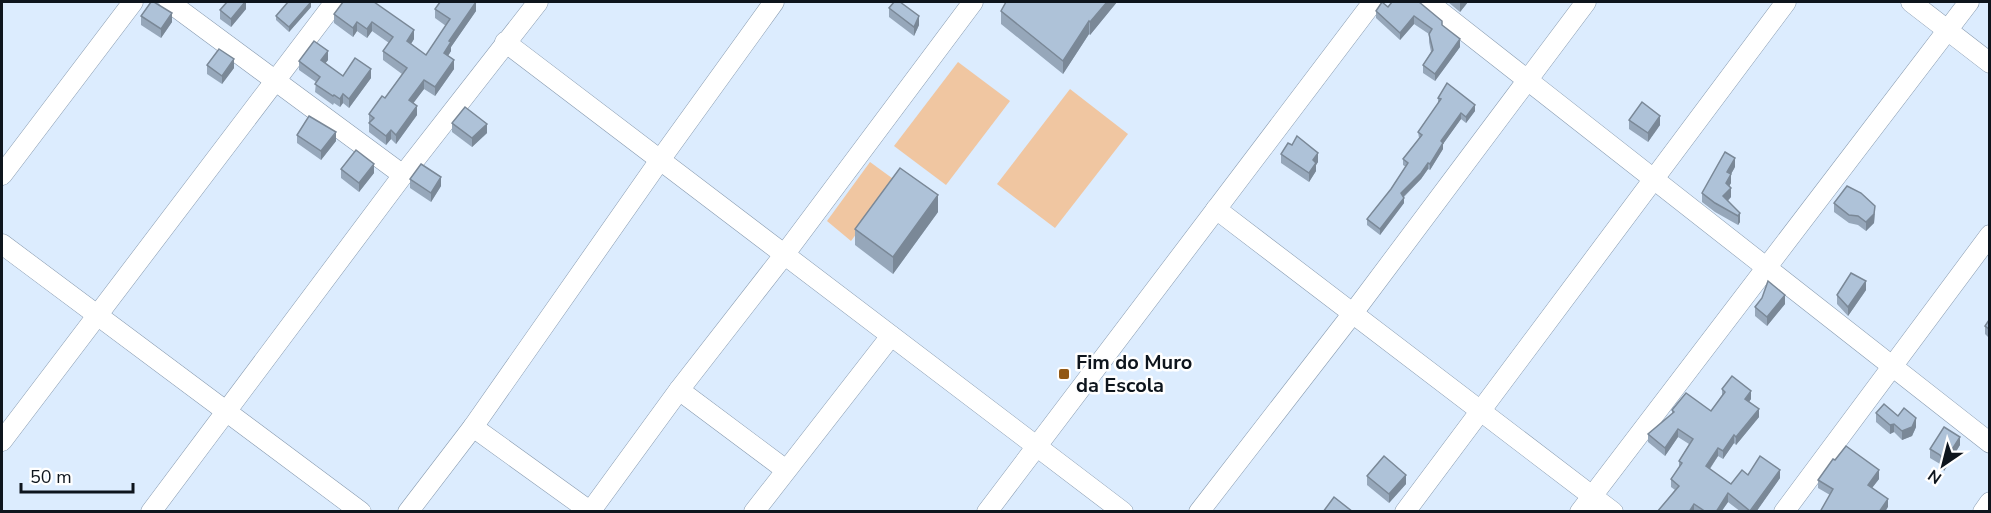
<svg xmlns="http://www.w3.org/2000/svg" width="1991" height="513" viewBox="0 0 1991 513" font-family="'Nunito Sans',sans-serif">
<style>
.green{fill:#f0c6a1}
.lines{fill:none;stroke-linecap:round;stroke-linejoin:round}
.minor-casing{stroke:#889bb0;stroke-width:21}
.minor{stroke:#fff;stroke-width:20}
.wall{fill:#96a7ba}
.shaded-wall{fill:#7a8897}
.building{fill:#aec2d8;stroke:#7a8897;stroke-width:1.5}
.poi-dot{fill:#925815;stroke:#fff;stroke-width:2}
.labels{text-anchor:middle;stroke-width:5;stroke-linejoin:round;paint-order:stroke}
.poi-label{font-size:20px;font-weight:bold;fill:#0e151d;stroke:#fff;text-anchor:start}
</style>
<rect width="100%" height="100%" fill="#dcecfe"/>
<g class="green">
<path d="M958,62l52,39 -64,84 -52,-39z"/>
<path d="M1070,89l58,45 -73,94 -58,-44z"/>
<path d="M870,162l26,19 -45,60 -24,-20z"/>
</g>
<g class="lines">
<g class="minor-casing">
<g id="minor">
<path d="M169,2l234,173"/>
<path d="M1428,2l562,441"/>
<path d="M1911,2l79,61"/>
<path d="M505,42l618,470"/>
<path d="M2,175l131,-173"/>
<path d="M1216,209l397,303"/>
<path d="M2,244l359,268"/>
<path d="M679,390l107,80"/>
<path d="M473,427l118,85"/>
<path d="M2,441l333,-439"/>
<path d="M151,512l252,-337 135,-173"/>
<path d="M408,512l65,-85 187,-267 114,-158"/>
<path d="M590,512l89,-122 105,-135 189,-253"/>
<path d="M754,512l137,-176"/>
<path d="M987,512l386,-510"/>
<path d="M1199,512l154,-199 233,-311"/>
<path d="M1405,512l381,-510"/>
<path d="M1580,512l389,-510"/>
<path d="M1784,512l206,-277"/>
<path d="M1983,512l7,-10"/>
</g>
</g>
<use href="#minor" class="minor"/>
</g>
<g class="wall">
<path d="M246,2v7l-15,18 -11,-8v-9z"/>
<path d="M343,2l71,37 -3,5 15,11 20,-29 -11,-8v-9l41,2 -25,36v4l-3,5 6,13 -19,27 -11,-7 -11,14 4,12 -21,29 -5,-5 -5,6 -17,-13v-18l16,-16 17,-24 -19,-14v-9l6,-8 -17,-12 -5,7 -10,-7 -4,6 -19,-14v-9z"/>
<path d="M1117,2l-27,33 -1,-1 -26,40 -62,-50v-13z"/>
<path d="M1448,2h20l-8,10z"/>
<path d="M311,7l-22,25 -13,-12v-4z"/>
<path d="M1388,7l54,18 18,22 -25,34 -12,-8v-8l8,-13 -2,-10v-8l-15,-10 -14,16 -24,-22v-7z"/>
<path d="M889,8l30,17 -5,11 -25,-19z"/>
<path d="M141,16l31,6 -11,16 -20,-13z"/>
<path d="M328,60l-3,3 18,13 28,2 -22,30 -6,-5 -3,4 -6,-4 -1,2 -18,-13 1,-10 -17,-12v-9z"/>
<path d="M207,65l27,3 -12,16 -15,-10z"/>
<path d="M1438,98l37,13 -9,12 -5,-4 -18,25v5l-13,21 -2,-1 -7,10 -17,18v6l-24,32 -13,-10v-6l24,-30 15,-22 -3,-2v-6l16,-21 -1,-6 20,-28z"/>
<path d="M1629,120l31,5 -12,17 -19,-13z"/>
<path d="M452,123l35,10 -15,14 -20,-15z"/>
<path d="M297,135l39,6 -15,19 -24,-17z"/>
<path d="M1292,145l26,17 -2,3v6l-7,11 -28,-19v-9z"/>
<path d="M1735,167l-4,7v9l-2,3 2,11 -3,4 12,12v9l-2,3 -23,-13 -13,-10v-9z"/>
<path d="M341,169l33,4 -15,19 -18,-14z"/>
<path d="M410,179l31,7 -10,16 -21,-14z"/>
<path d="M1834,203l41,11 -1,9 -8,8 -8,-6 -9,-2 -15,-11z"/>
<path d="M938,212l-45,62 -38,-29v-16z"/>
<path d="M1866,290l-18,26 -11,-12v-9z"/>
<path d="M1785,304l-18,22 -12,-10v-9z"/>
<path d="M1989,320v18l-4,-4v-8z"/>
<path d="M1722,389l29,10 -2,3 10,15 -23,28 -2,-2 -11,16 -5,-3 -8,13 21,15 17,-9 32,3 -24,34h-15l-13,-10 -7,10h-64l18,-22 -4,-3v-8l8,-12v-6l10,-17 -11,-7 -13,19 -17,-14v-8l24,-20v-4l39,1 11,-16z"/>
<path d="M1876,413l22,3 18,11 -4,9 -10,4 -8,-8 -4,2 -14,-12z"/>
<path d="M1960,445l-16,26 -4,-7 -10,-6v-9z"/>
<path d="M1367,476l39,8 -17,19 -22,-18z"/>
<path d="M1879,479l-7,9 16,19 -58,-12 -12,-7v-8z"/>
</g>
<g class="shaded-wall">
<path d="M245,2h1v7l-15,18v-8z"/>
<path d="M311,2v5l-22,25v-5z"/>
<path d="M476,2v9l-25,36v4l-7,11v-9l5,-12z"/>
<path d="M1107,2h10l-27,33v-13z"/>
<path d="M1461,2h7l-8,10v-9z"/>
<path d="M172,13v9l-11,16v-9z"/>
<path d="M919,16v9l-5,11v-9z"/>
<path d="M1414,16v8l-14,16v-7z"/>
<path d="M1089,21v13l-26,40v-13z"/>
<path d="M357,22v9l-4,6v-9z"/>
<path d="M372,22v9l-5,7v-9z"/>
<path d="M414,30v9l-7,11v-9z"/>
<path d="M1460,39v8l-25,34v-7z"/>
<path d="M328,51v9l-7,9v-9z"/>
<path d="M234,59v9l-12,16v-8z"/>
<path d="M454,60v9l-19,27v-9z"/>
<path d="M371,69v9l-22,30v-9z"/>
<path d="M424,80v9l-15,20v-9z"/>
<path d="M343,94v9l-3,4v-8z"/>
<path d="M1475,105v6l-9,12v-6z"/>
<path d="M417,106v9l-21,29v-9z"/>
<path d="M1461,113v6l-18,25v5l-13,21v-6l11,-23z"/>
<path d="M1660,116v9l-12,17v-9z"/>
<path d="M487,124v9l-15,14v-9z"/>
<path d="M391,130v9l-5,6v-9z"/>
<path d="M336,132v9l-15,19v-9z"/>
<path d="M1318,153v9l-2,3v6l-7,11v-9l4,-13z"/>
<path d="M1735,158v9l-4,7v9l-5,9 1,-20z"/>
<path d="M1428,163v6l-7,10 -20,20v-6z"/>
<path d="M374,164v9l-15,19v-9z"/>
<path d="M441,177v9l-10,16v-9z"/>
<path d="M1731,188v9l-8,8v-9z"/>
<path d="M938,195v17l-45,62v-17z"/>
<path d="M1404,198v5l-24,32v-6z"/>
<path d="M1875,206l-1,17 -8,8v-9z"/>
<path d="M1740,213v9l-2,3v-9z"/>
<path d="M1866,281v9l-18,26v-9z"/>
<path d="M1785,295v9l-18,22v-9z"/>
<path d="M1751,391v8l-6,8v-8z"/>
<path d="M1759,409v8l-23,28v-8z"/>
<path d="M1916,418v9l-4,9 -10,4v-9z"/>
<path d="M1894,424v8l-4,2v-9z"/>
<path d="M1678,429v8l-13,19v-8z"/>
<path d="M1734,435v8l-11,16v-8z"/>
<path d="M1960,437v8l-16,26v-9z"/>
<path d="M1718,448v8l-12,18v-8z"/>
<path d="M1780,470v8l-24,34h-6z"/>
<path d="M1879,470v9l-11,14v-8z"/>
<path d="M1406,475v9l-17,19v-9z"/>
<path d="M1728,493v9l-7,10h-5z"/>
<path d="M1888,499v8l-3,5h-6z"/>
<path d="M1694,504v8h-5z"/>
</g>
<g class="building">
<path d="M151,2h3l18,11 -11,16 -20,-13z"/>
<path d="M227,2h18l-14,17 -11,-9z"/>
<path d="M288,2h23l-22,25 -13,-11z"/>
<path d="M343,2h31l40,28 -7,11 19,14 24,-36 -15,-10 5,-7h36l-27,39 2,1 -7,11 10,7 -19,27 -11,-7 -15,20 8,6 -21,29 -5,-5 -5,6 -17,-13 5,-5 -5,-4 13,-18 3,2 22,-30 -24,-17 10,-14 -21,-15 -5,7 -10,-7 -4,6 -19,-14z"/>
<path d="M894,2h6l19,14 -5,11 -25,-19z"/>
<path d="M1006,2h101l-17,20 -1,-1 -26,40 -62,-50z"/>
<path d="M1382,2l6,5 4,-5h27l23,19v4l18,14 -25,35 -12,-9 10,-15 -4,-16 3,-5 -18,-13 -14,17 -24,-22z"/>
<path d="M314,41l14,10 -7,9 22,16 12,-18 16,11 -22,30 -6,-5 -3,5 -6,-4 -1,1 -18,-12 5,-7 -21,-16z"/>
<path d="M219,49l15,10 -12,17 -15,-11z"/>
<path d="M1447,83l28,22 -9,12 -5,-4 -20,28 2,2 -13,21 -2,-1 -7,10 -20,20 3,5 -24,31 -13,-10 24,-30 17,-26 -5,-4 19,-24 -4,-3 23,-33 -3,-1z"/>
<path d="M1642,102l18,14 -12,17 -19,-13z"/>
<path d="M465,107l22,17 -15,14 -20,-15z"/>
<path d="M309,116l27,16 -15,19 -24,-16z"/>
<path d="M1297,136l21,17 -5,7 3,3 -7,10 -28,-19 7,-11 4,2z"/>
<path d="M356,150l18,14 -15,19 -18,-14z"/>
<path d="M1725,152l10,6 -8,14 4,2 -5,9 5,5 -8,8 17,17 -2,3 -23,-13 -13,-10z"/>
<path d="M421,164l20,13 -10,16 -21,-14z"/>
<path d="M900,168l38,27 -45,62 -38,-28z"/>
<path d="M1847,186l14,7 14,13 -1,8 -8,8 -8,-6 -9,-1 -15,-12z"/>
<path d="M1851,273l15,8 -18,26 -11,-12z"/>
<path d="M1768,281l17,14 -18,22 -12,-10 7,-9z"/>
<path d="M1989,320v9l-4,-3z"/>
<path d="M1732,376l19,15 -6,8 14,10 -23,28 -2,-2 -11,16 -5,-3 -12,18 25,18 11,-14 6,5 12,-19 20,14 -30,41 -22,-18 -12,19h-10l-12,-8 -5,8h-32l22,-26 -8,-7 11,-16 -3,-2 14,-22 -15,-10 -13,19 -17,-14 26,-22 -2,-2 14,-17 25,18 14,-19 -3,-3z"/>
<path d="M1884,404l14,12 6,-8 12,10 -4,9 -10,4 -8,-7 -4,1 -14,-12z"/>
<path d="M1944,427l16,10 -16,25 -4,-7 -10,-6z"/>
<path d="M1846,446l33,24 -11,15 20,14 -9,13h-59l13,-23 -15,-9 15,-21 2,1z"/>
<path d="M1384,456l22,19 -17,19 -22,-18z"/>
<path d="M1334,497l19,15h-30z"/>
</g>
<rect class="poi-dot" x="1058" y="368" width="12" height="12" rx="3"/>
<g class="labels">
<g class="poi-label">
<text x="1076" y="369">Fim do Muro<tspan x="1076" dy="23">da Escola</tspan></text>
</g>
</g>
<rect width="1991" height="513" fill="none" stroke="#0e151d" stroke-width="6"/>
<g transform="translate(1943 465) rotate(215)" stroke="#ffffff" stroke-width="4.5" paint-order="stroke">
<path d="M0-4.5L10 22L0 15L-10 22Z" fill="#0e151d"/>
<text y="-9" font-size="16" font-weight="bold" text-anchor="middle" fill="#0e151d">N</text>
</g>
<path d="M21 483v9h112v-9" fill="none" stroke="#0e151d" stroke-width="3"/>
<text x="30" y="483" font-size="18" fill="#0e151d" stroke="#ffffff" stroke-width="4.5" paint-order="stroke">50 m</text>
</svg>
